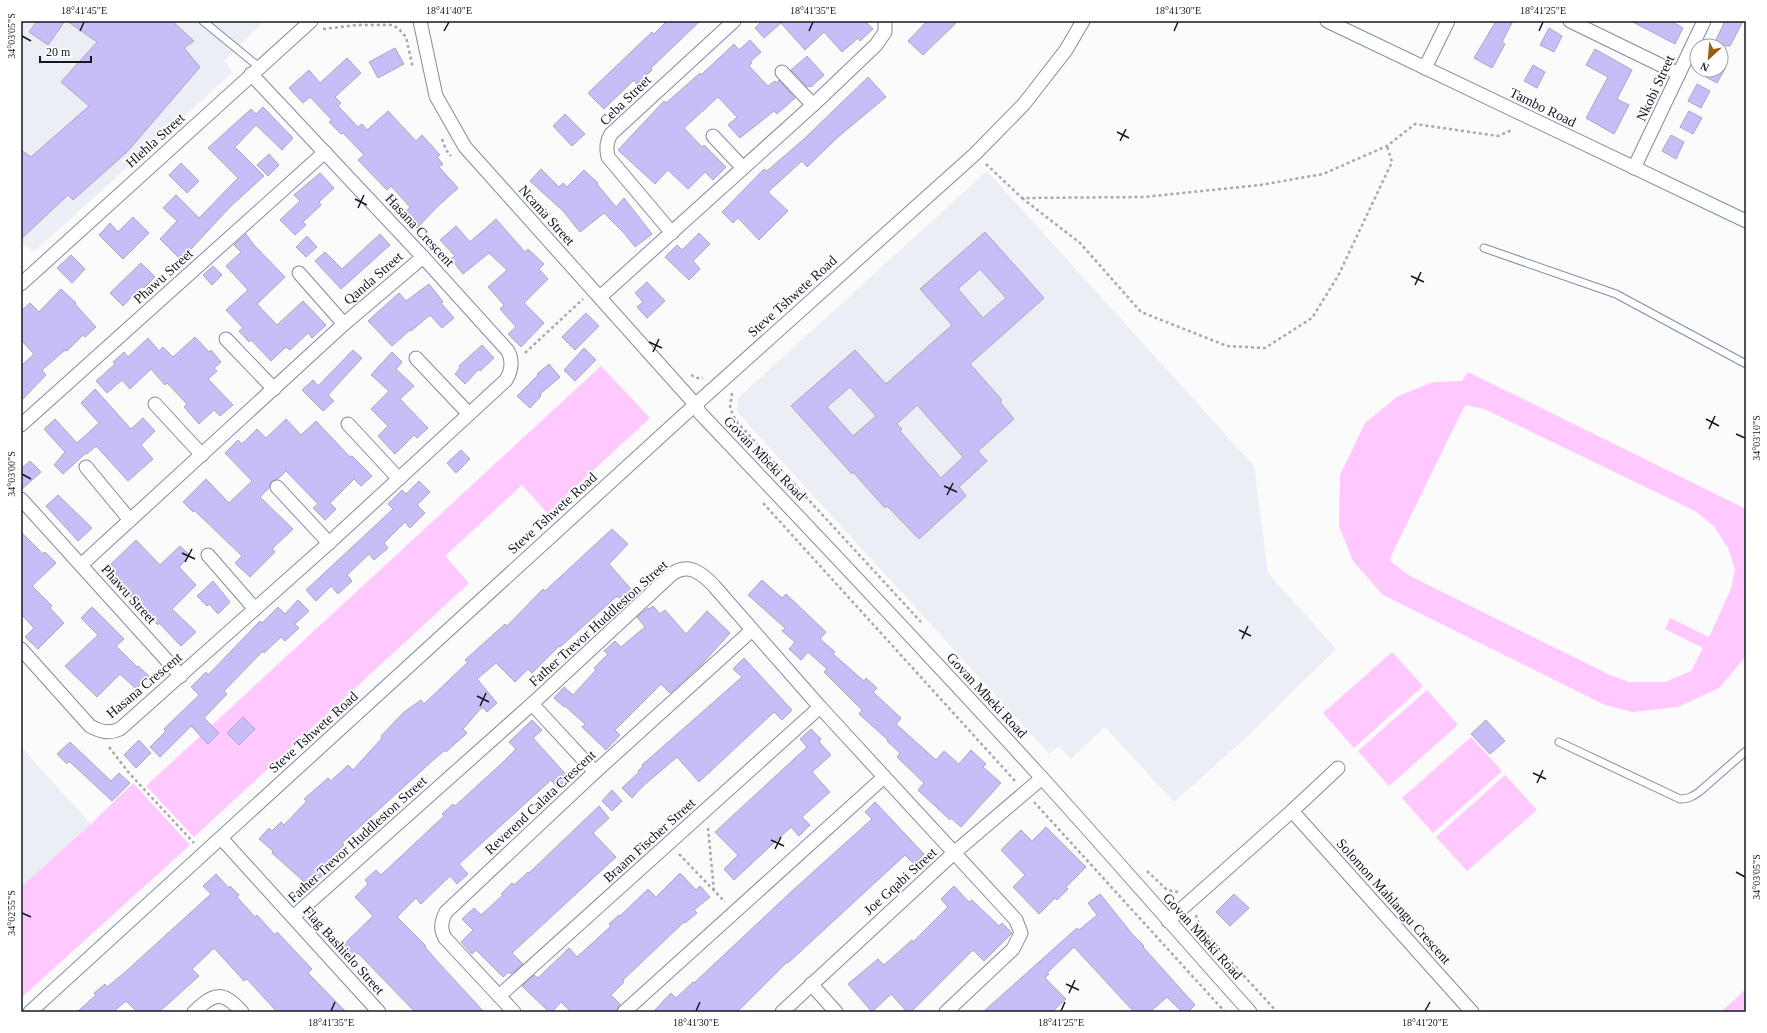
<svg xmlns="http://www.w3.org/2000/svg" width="1767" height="1033" viewBox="0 0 1767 1033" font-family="'Times New Roman',serif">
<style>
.built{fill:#ebeff5}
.green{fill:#ffc8fe;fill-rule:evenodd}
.building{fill:#c8bdf7;stroke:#aba7c1;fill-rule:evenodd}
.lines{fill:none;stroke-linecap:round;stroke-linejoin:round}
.lane-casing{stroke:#7f8da2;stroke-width:9}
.street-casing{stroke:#7f8da2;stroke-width:15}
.path{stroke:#a8a9ad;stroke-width:2.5;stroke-dasharray:3 3;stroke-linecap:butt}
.lane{stroke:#fff;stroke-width:7}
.street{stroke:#fff;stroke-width:13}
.ticks{fill:none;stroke:#121720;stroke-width:1.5}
.labels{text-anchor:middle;stroke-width:3.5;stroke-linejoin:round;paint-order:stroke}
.street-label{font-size:14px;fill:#121720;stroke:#fff}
.neatline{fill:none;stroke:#121720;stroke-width:1.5}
.ticks-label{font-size:10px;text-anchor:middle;fill:#121720}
</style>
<rect width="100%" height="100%" fill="#fbfbfb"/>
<g class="built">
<path d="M21,21h244l-41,40 9,11 -198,179 -14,-8z"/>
<path d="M987,171l267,295 14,107 68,76 -87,86 -75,67 -69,-75 -34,32 -12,-13 -10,8 -312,-342 1,-14z"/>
<path d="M21,747l70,77 -70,63z"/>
</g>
<g class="green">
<path d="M601,366l49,52 -103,95 -25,-28 -77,71 24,27 -275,254 -48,-51z"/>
<path d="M1468,372l278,137v147l-27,32 -41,19 -45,5 -28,-7 -222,-110 -30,-34 -14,-35 1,-51 25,-52 33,-27 35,-14 29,-1zM1465,405l19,4 211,102 19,15 14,22 7,21 -4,20 -22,48 -39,-19 -5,11 38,19 -12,23 -26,11h-36l-19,-7 -200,-99 -21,-16z"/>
<path d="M1392,652l31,34 -69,62 -31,-35z"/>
<path d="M1427,690l31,35 -69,61 -31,-35z"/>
<path d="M1471,737l31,34 -69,62 -31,-35z"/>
<path d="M1505,775l32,35 -70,61 -31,-34z"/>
<path d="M133,783l57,62 -169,153v-111l70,-63z"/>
<path d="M1746,989v23h-25z"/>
</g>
<g class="building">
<path d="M37,21h28l-17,24 -19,-13z"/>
<path d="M67,21h105l22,20 -10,7 16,19 -73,85 -54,48 -5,-5 -47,44v-89l10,7 58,-51 -28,-24 36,-40z"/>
<path d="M667,21h33l-49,47 1,2 -15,14 -3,-4 -30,29 -16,-16 64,-61 2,2z"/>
<path d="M762,21h103l8,8 -13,12 -2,-3 -16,14 -18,-20 -19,18 -24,-27 -17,15 -9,-10z"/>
<path d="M927,21h31l-35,34 -15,-14z"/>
<path d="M1496,21h17l-11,21 3,2 -13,24 -18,-10z"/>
<path d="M1631,21h40l12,7 -8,16z"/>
<path d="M1725,21h18l-13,25h-17z"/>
<path d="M1549,28l13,8 -8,16 -14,-7z"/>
<path d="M750,40l11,12 -11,10 2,1 -3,3 19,20 7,-5 1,2 3,-3 16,18 -18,16 -3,-3 -34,27 -12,-13 9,-8 -19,-20 -34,31 18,19 2,-2 22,22 -13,13 -8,-8 -17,17 -20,-19 -13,14 -37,-34 46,-49 2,2 34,-30 1,2 33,-31 5,6z"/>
<path d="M395,48l9,16 -26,14 -9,-16z"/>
<path d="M1595,49l37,21 -15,29 12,6 -15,29 -28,-16 22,-41 -22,-12z"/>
<path d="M807,56l17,19 -13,12 -2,-1 -2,1 -16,-17z"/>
<path d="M347,58l14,15 -26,24 6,6 -3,3 20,21 4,-3 5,6 21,-19 28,30 6,-6 18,20 -3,2 6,7 -4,3 19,21 -21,19 -20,21 -14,-13 7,-8 -19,-21 -4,4 -29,-30 6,-5 -21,-22 -2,1 -12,-12 3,-2 -22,-23 -7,6 -14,-15 20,-18 11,13z"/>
<path d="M1721,64l5,3 -9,16 -13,-7 3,-6h14z"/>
<path d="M1533,65l12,7 -8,16 -13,-7z"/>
<path d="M868,77l18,20 -48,40 -31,30 -5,-6 -34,31 20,19 -29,29 -21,-22 -5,5 -11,-11 42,-43 3,2 37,-32z"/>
<path d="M1697,84l13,7 -9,17 -13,-7z"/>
<path d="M263,107l30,31 -11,12 -26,-25 -21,22 29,29 -34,31 -49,53 -21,-21 17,-18 -14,-13 13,-13 23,23 39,-40 -30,-30 43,-39 5,5z"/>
<path d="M1689,111l13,7 -9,16 -13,-7z"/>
<path d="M565,114l20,20 -13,12 -19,-20z"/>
<path d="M1671,135l13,7 -8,17 -14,-8z"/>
<path d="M269,154l10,11 -11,11 -11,-11z"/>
<path d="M181,163l18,18 -12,12 -18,-18z"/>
<path d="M541,169l18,18 4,-4 4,4 17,-17 14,13 -1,1 19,23 8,-9 28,36 -17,13 -11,-14 -20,-20 -24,19 -17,-21 -33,-30z"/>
<path d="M320,173l14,15 -15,14 2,3 -18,17 3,3 -11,10 -15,-15 20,-19 -6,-6z"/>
<path d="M133,217l16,16 -26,26 -24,-24 11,-12 8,9z"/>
<path d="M496,219l29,33 3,-3 16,15 -5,5 9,10 -24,24 20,20 -23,24 -13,-13 8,-7 -16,-18 4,-4 -16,-18 19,-17 -18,-17 -26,21 -12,-15 4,-3 -15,-16 16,-14 14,16z"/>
<path d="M985,232l59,66 -74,66 32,36 -2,2 14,17 -36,32 9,10 -28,26 7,9 -47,43 -32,-33 -2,2 -32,-36 -1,2 -61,-68 64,-56 31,34 66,-59 -32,-36zM980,269l26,29 -23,20 -25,-29zM850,387l26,29 -23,20 -26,-29zM917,405l46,52 -22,21 -41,-47 2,-2 -5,-5z"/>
<path d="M699,233l11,11 -17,17 7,8 -11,11 -24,-23 12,-12 5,5z"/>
<path d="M246,234l8,11 31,32 -28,27 20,21 26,-24 23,24 -14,13 -4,-5 -18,17 -4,-3 -15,14 -20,-21 -2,2 -10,-11 4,-3 -17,-18 22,-20 -22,-24 15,-14 -7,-7z"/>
<path d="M380,234l10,11 -49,44 -26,-28 10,-9 17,17z"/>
<path d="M307,236l10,11 -11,10 -10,-10z"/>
<path d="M71,255l14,14 -13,14 -15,-15z"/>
<path d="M141,263l14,14 -11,11 -2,-2 -19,20 -13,-13z"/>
<path d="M213,266l9,9 -10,10 -9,-10z"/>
<path d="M647,282l18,19 -18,17 -10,-11 6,-5 -8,-9z"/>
<path d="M429,284l14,18 -2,1 13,15 -12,10 -12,-13 -19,16 -1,-1 -18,16 -24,-25 31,-28 7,8z"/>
<path d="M61,289l15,14 -1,1 21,23 -11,10 -2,-2 -16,16 -2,-1 -23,20 4,5 -25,26v-35l13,-12 -13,-14v-29l9,-8 9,9z"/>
<path d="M586,313l13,13 -24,24 -13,-13z"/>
<path d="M195,337l14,15 2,-2 10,12 -7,6 3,3 -9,8 25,26 -13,11 -6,-6 -15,14 -15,-17 3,-3 -20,-21 -2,2 -14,-16 -21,20 -8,-9 -15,13 -11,-12 19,-17 -2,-2 11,-10 4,5 20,-19 11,13 4,-4 10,10z"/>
<path d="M482,345l12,13 -14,13 -1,-2 -14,15 -10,-10 5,-6 -1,-2z"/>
<path d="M584,348l12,12 -21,21 -11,-11z"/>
<path d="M353,350l9,8 -34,37 6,6 -11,10 -21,-21 11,-10 5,6z"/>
<path d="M392,352l10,10 -6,7 18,17 -14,13 28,29 -11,10 -3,-3 -19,19 -17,-18 10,-10 -17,-17 18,-18 -18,-16z"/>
<path d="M549,364l11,13 -20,17 1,2 -11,12 -13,-12 21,-21 -1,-1z"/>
<path d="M95,389l36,40 12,-11 12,13 -14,14 12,14 -25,22 -32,-35 -9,8 -1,-1 -23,21 -9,-9 11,-13 -21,-23 11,-10 22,24 22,-20 -18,-20z"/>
<path d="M286,419l15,16 15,-14 34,36 2,-1 20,20 -11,10 -7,-7 -24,24 6,6 -11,11 -12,-12 5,-4 -32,-33 -8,8 -6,2 -3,7 -9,9 33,32 -21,20 3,3 -25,25 -15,-14 7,-7 -48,-46 -1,2 -10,-10 23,-23 23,24 23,-22 -27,-28 13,-13 4,4 15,-15 9,9z"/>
<path d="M461,450l9,9 -14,14 -9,-10z"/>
<path d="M30,461l11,11 -20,18v-21z"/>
<path d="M419,481l11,11 -13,13 8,8 -15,15 -5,-6 -21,21 4,5 -14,12 -5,-6 -22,21 5,6 -14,13 -7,-8 -15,15 -10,-11 87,-81 -5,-5 14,-14 4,4z"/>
<path d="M58,495l34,33 -14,13 -32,-35z"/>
<path d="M612,529l16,15 -19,20 28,32 -10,9 -10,-9 -57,51 -1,-1 -27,27 -4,-4 -13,13 -19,-19 -19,16 20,24 -10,9 -5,-5 -19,22 4,4 -21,19 -1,-2 -14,12 -89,81 2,2 -13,12 4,4 -24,27 -39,-35 1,-2 -14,-12 10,-11 3,3 9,-9 3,3 23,-24 -3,-2 24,-21 3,3 17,-16 5,5 29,-32 -1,-2 23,-24 17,-12 3,4 44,-42 -3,-2 40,-36 2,2 36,-37 2,2z"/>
<path d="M21,532l22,22 2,-2 11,11 -24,23 20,20 -2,2 14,15 -26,26 -13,-12 9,-9 -13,-14z"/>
<path d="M136,540l24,25 20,-19 10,9 -11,12 17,18 -24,24 24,23 -15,14 -22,-23 -1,2 -12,-12 -17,-18 2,-2 -24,-25z"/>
<path d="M762,580l20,18 4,-4 40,38 -6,7 15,13 -2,2 31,27 2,-3 11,10 -4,4 28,26 -5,6 40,36 8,-9 15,13 12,-14 15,14 -3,3 18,16 -40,44 -10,-9 -1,2 -32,-30 6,-7 -27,-26 3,-4 -13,-12 1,-1 -29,-26 3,-4 -38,-38 3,-3 -19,-17 -7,8 -12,-11 6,-7 -13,-11 3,-3 -37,-33z"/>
<path d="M213,581l17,21 -12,12 -9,-10 -2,2 -10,-10z"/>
<path d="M298,600l11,11 -14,13 4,4 -14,13 -4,-4 -17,16 -1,-2 -39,40 3,3 -23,24 15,15 -11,11 -17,-18 -31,31 -10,-10 16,-16 -2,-2 35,-34 -8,-8 15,-15 2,3 52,-54 2,2 16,-16 7,7z"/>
<path d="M653,606l7,8 5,-4 21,24 21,-23 23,22 -28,31 -32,29 -9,-9 -46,46 5,5 -14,15 -24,-23 3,-3 -20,-18 -1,1 -10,-9 10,-11 9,8 23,-25 -2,-2 14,-14 -4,-3 11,-10 6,6 24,-20 -8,-10 11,-9 1,1z"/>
<path d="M92,607l32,32 -8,7 21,21 1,-1 11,10 -13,13 -16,-15 -23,23 -32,-31 33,-31 -17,-17z"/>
<path d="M744,658l48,52 -10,10 -8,-8 -75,70 -22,-25 -35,30 -10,11 -10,-10 17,-16 -1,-1 5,-5 -1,-1 100,-88 -9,-8z"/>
<path d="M243,717l12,12 -16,16 -12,-12z"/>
<path d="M532,720l10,10 -9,8 37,41 -11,10 -8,-9 -67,61 -25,23 9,10 -11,10 -7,-8 -29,28 -5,-6 -19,19 29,29 -1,1 13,15 46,50h-69l-57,-59 -7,7 -11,-12 33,-32 -18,-19 13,-13 -3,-4 11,-10 5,5 63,-59 -2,-2 11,-10 2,2 46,-42 15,-15 -7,-7z"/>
<path d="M1486,720l19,21 -15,13 -19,-20z"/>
<path d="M811,729l10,10 -2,3 12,13 -19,17 18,20 -28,25 8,8 -11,11 -8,-9 -57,53 -10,-11 14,-14 -23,-23 92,-85 -7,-8z"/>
<path d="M139,740l12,13 -15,15 -12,-13z"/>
<path d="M70,742l41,39 8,-8 11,10 -18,18 -43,-40 -2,3 -10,-10z"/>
<path d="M612,790l10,11 -10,10 -10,-10z"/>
<path d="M875,802l49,52 -10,10 -9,-9 -117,108 -1,-1 -50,50h-84l18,-19 5,5 17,-16 1,1 98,-92 80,-72 -7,-7z"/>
<path d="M599,806l10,12 -16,15 23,24 -104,96 11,11 -12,10 -2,-2 -6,5 -27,-27 -4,4 -11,-12 12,-12 -11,-11 12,-11 7,7 22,-20 -2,-1 11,-11 2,2 14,-13 1,1z"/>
<path d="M1046,827l40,40 -20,20 2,2 -11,11 -2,-2 -16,16 -26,-27 12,-12 -24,-25 20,-20 11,11z"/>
<path d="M680,873l16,17 4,-4 10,11 -16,13 3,3 -12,10 -1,-1 -61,58 1,2 -13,13 9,9 -4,8h-45l-10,-10 -9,10h-3l-27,-26 12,-11 4,3 31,-30 8,9 34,-31 -2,-2 10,-9 1,1 28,-27 8,8z"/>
<path d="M216,874l13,14 1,-2 9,9 -2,2 18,20 2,-2 18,20 2,-3 35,37 -4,4 38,39h-69l-30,-33 -3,2 -30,-33 -22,21 7,7 -40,36h-22l-11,-11 -13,11h-36l19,-17 -2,-2 11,-9 2,3 16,-13 88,-80 -8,-8z"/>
<path d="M954,886l15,16 3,-2 27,26 3,-3 10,10 -28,28 -11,-11 -62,62h-4l-16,-18 -19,18 -24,-28 30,-25 6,6 28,-25 1,2 35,-35 -7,-8z"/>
<path d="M1100,894l33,41 11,11 -1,1 52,58 -7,7h-6l-15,-15 -17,15h-16l-60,-65 -27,26 2,1 -4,4 21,21 -14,13h-69l94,-84 2,2 18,-15 -9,-12z"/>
<path d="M1234,894l15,14 -19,18 -14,-14z"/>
</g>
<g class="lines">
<g class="lane-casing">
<g id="lane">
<path d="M203,21l56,46"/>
<path d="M1484,248l132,46 130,70"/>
<path d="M1559,742l121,57c8,0 12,-2 19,-7l47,-41"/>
</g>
</g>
<g class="street-casing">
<g id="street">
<path d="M420,21l16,75 29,51 230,257 5,9c115,121 229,241 341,364 71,78 139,157 209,235"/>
<path d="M1327,21l419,200"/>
<path d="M1570,21l109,53"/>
<path d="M1425,68l23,-47"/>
<path d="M782,72l31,33"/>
<path d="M713,136l30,32"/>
<path d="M1634,168l70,-147"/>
<path d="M672,233l-64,-76c-2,-8 -2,-15 3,-23l123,-113"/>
<path d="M299,273l45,51"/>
<path d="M21,284l290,-263"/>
<path d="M600,297l213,-192 63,-60 9,-13v-11"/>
<path d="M226,339l48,50"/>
<path d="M416,358l53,56"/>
<path d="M155,404l47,51"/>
<path d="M348,424l51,55"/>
<path d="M21,425l304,-273"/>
<path d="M86,467l44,53"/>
<path d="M277,487l52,56"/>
<path d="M21,499l160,177"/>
<path d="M208,555l47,54"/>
<path d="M81,565l263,-241 79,-67"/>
<path d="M21,649l69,77c11,6 19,8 30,3l209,-186 177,-163c6,-10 7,-19 2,-29l-85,-94 -172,-183"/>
<path d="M532,704l63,68"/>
<path d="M1292,811l180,201"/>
<path d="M221,838l158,174"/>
<path d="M293,917l239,-213 140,-130c16,-12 30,-1 42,12l106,121 196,213 5,13 -8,16 -67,63"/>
<path d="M1168,921l124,-110 46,-43"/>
<path d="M811,984l25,28"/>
<path d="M499,996l321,-289"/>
<path d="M30,1012l655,-598 290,-260 49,-50 42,-54 17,-29"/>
<path d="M194,1012c20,-19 28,-22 48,0"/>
<path d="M514,1012l-69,-74c-5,-9 -4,-16 1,-26l149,-140 156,-141"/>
<path d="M624,1012l260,-235"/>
<path d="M782,1012l173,-160 87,-74"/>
</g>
</g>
<g class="path">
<path d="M323,29l35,-4h33l7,3 8,9 7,31"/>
<path d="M442,139l4,11 5,6"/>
<path d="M986,164l36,34 122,-1 116,-12 63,-11 64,-28 28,-22 83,12 14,-6"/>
<path d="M531,196l13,12 25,30"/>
<path d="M1022,198l58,45 61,69 86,34 38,2 47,-30 26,-42 54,-114 -5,-16"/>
<path d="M525,353l58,-54"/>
<path d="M691,375l6,3h6"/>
<path d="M732,393l-2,15 6,13 185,201"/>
<path d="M763,503l253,279"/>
<path d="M109,747l20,26 65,70"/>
<path d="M1034,802l191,210"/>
<path d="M708,828l6,63"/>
<path d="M679,854l46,48"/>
<path d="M1147,871l20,19 11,2"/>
<path d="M1197,915l-1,2 4,10 12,14 65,71"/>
</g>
<use href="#lane" class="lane"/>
<use href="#street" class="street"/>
</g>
<path class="ticks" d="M80,31l4,-9M444,31l5,-9M809,31l4,-9M1174,31l4,-9M1539,31l4,-9M22,36l9,5M1117,132l12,6M1120,141l6,-12M355,199l12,6M358,208l6,-13M1411,276l13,6M1415,285l6,-13M649,342l13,6M653,352l6,-13M1706,419l13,7M1709,429l6,-13M1736,434l9,4M22,474l9,5M944,486l13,6M947,495l6,-12M182,553l13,6M185,562l7,-13M1239,630l12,6M1242,639l6,-13M477,696l12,6M480,706l6,-13M1533,773l13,6M1537,783l6,-13M771,840l13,6M775,849l6,-12M1736,872l9,5M22,913l9,4M1066,984l13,6M1069,993l6,-13M331,1011l4,-9M696,1011l4,-9M1061,1011l4,-9M1425,1011l5,-9"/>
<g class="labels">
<g class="street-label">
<text transform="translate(1655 88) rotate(-65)" y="5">Nkobi Street</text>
<text transform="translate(625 100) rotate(-44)" y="5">Ceba Street</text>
<text transform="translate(1543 107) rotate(26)" y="5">Tambo Road</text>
<text transform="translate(155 140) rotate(-42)" y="5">Hlehla Street</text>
<text transform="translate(547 215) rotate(48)" y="5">Ncama Street</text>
<text transform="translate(420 230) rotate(47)" y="5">Hasana Crescent</text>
<text transform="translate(163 276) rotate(-42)" y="5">Phawu Street</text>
<text transform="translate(373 278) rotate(-41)" y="5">Qanda Street</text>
<text transform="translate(792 296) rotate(-42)" y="5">Steve Tshwete Road</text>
<text transform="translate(765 458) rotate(46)" y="5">Govan Mbeki Road</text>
<text transform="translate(552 513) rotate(-42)" y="5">Steve Tshwete Road</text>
<text transform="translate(129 594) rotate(48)" y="5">Phawu Street</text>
<text transform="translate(598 623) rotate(-42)" y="5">Father Trevor Huddleston Street</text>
<text transform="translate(144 685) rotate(-40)" y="5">Hasana Crescent</text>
<text transform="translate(987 695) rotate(47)" y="5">Govan Mbeki Road</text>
<text transform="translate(313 732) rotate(-42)" y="5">Steve Tshwete Road</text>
<text transform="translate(540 802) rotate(-43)" y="5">Reverend Calata Crescent</text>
<text transform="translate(357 839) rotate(-42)" y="5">Father Trevor Huddleston Street</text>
<text transform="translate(649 840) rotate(-42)" y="5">Braam Fischer Street</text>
<text transform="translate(900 881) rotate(-42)" y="5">Joe Gqabi Street</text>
<text transform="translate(1394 901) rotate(48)" y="5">Solomon Mahlangu Crescent</text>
<text transform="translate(1203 936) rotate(48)" y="5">Govan Mbeki Road</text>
<text transform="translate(344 950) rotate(48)" y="5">Flag Bashielo Street</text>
</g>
</g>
<rect width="1767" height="1033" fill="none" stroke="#ffffff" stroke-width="44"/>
<g transform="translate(1709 58) rotate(206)"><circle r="19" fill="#ffffff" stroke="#a0a2a6"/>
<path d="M0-3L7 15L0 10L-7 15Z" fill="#945e15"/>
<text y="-6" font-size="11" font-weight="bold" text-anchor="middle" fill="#121720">N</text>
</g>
<path d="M40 56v6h51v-6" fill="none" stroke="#121720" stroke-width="2"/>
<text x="46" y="56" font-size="12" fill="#121720" stroke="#ffffff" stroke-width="3" paint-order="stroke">20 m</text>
<rect x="22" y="22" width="1723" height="989" class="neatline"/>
<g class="ticks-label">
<text x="84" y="14">18°41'45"E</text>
<text x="449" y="14">18°41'40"E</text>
<text x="813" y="14">18°41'35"E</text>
<text x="1178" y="14">18°41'30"E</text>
<text x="1543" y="14">18°41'25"E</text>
<text transform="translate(11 36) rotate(-90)" y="4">34°03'05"S</text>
<text transform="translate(1756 438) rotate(-90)" y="4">34°03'10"S</text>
<text transform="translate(11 474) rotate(-90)" y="4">34°03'00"S</text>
<text transform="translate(1756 877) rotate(-90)" y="4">34°03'05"S</text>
<text transform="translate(11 913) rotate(-90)" y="4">34°02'55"S</text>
<text x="331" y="1026">18°41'35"E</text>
<text x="696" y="1026">18°41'30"E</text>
<text x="1061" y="1026">18°41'25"E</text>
<text x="1425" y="1026">18°41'20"E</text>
</g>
</svg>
